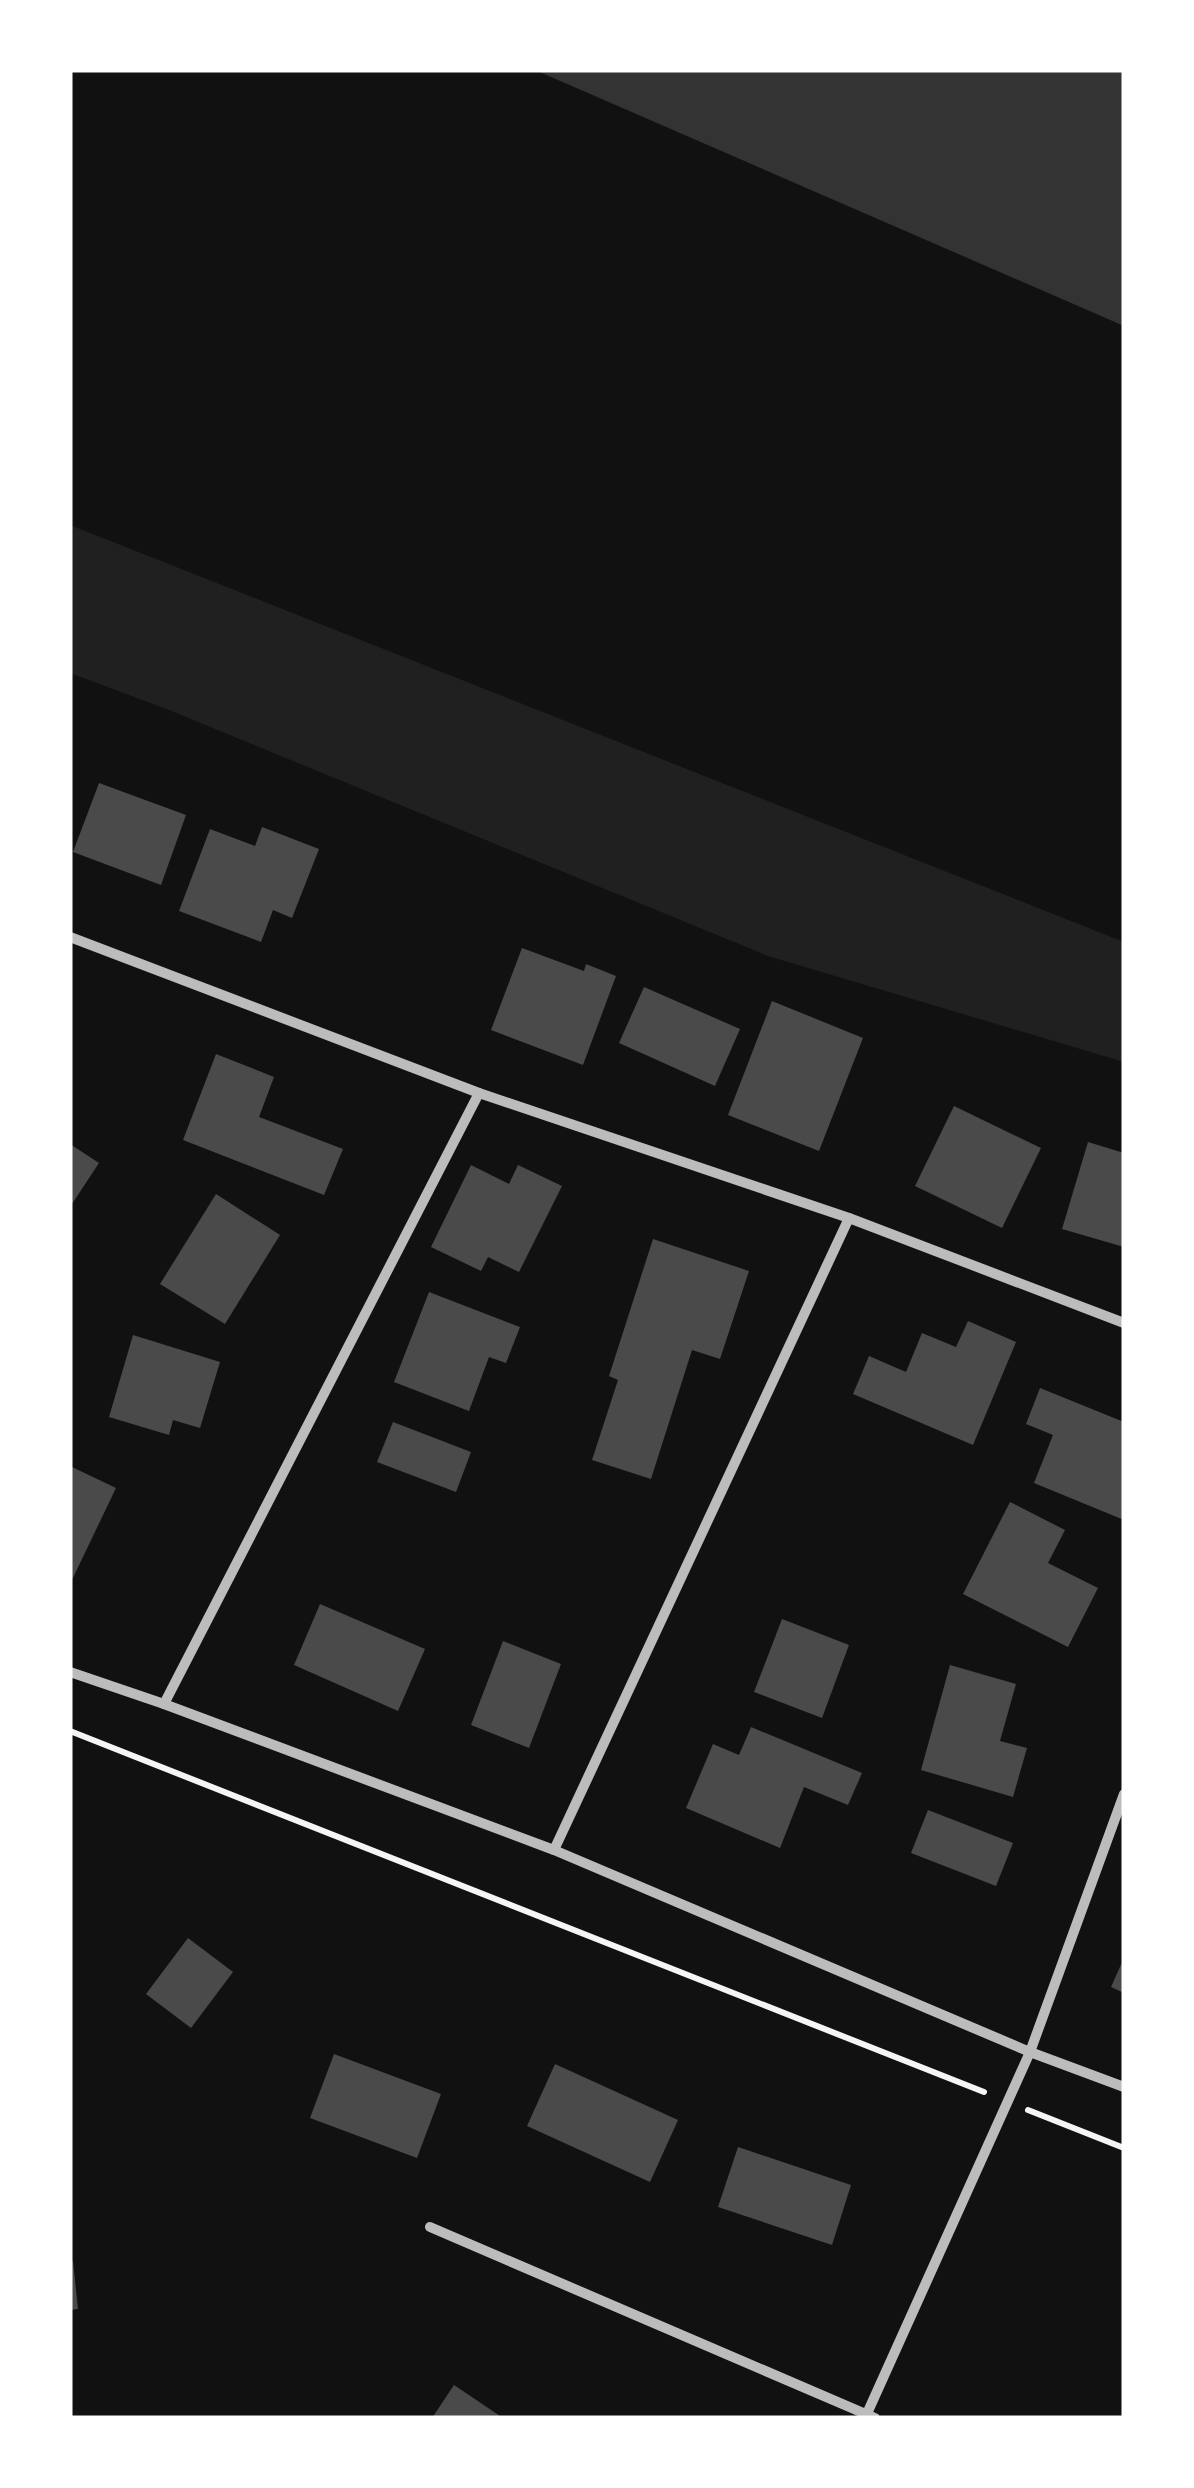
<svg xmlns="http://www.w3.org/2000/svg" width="1194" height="2488" viewBox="0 0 1194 2488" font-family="Karla,sans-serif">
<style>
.green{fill:#202020}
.water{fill:#333}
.building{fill:#4a4a4a}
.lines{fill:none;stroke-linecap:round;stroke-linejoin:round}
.path{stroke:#f5f5f5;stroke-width:6}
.minor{stroke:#bcbcbc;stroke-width:10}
</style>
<rect width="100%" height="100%" fill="#111"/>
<path class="green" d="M70,525l1054,417v120l-356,-106 -599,-246 -99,-37z"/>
<path class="water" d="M535,70h589v256z"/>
<g class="building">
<path d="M99,783l87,32 -25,70 -88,-33z"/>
<path d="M262,827l57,22 -27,69 -19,-8 -12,32 -82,-31 31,-82 45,17z"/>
<path d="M522,948l62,23 2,-7 30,12 -33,89 -92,-35z"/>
<path d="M644,987l96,42 -25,57 -96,-43z"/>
<path d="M772,1001l91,37 -44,113 -91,-36z"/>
<path d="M216,1054l58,23 -15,40 84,32 -19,46 -141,-55z"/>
<path d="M954,1106l87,42 -39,80 -87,-42z"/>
<path d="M1088,1142l36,11v94l-62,-18z"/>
<path d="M70,1144l29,19 -29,44z"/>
<path d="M471,1165l38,19 9,-19 44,21 -43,86 -31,-15 -7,14 -50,-24z"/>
<path d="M216,1194l64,41 -55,89 -65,-40z"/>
<path d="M653,1239l96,32 -29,88 -28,-9 -41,129 -59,-19 26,-80 -9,-4z"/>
<path d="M429,1292l91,35 -14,36 -17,-6 -20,54 -75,-29z"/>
<path d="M968,1321l48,21 -43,103 -120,-51 16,-38 37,16 16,-39 34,14z"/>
<path d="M133,1335l87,27 -20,66 -27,-8 -4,15 -60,-18z"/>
<path d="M1040,1388l84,34v98l-90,-37 19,-48 -27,-11z"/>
<path d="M393,1422l78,30 -15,40 -79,-30z"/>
<path d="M72,1467l44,21 -46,96v-112z"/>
<path d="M1010,1502l55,28 -17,33 50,25 -30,59 -105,-53z"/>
<path d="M320,1604l105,45 -27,62 -104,-46z"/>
<path d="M782,1619l67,26 -27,73 -68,-26z"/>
<path d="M503,1641l58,23 -32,84 -58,-23z"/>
<path d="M950,1665l66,19 -16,57 27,7 -14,49 -92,-27z"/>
<path d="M751,1727l111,46 -14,32 -44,-18 -24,61 -94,-40 27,-64 26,11z"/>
<path d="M928,1810l85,33 -17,43 -85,-33z"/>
<path d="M188,1938l45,34 -42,56 -45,-34z"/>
<path d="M1124,1958v35l-13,-6z"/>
<path d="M334,2054l107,40 -24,64 -107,-40z"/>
<path d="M555,2064l123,56 -28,62 -123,-56z"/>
<path d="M738,2147l113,38 -19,60 -114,-38z"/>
<path d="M70,2261h3l5,48 -8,1z"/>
<path d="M454,2385l49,33h-71z"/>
</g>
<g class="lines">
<g class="path">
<path d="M70,1731l914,361"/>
<path d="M1028,2110l96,38"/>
</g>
<g class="minor">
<path d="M70,937l409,156 370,125 275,105"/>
<path d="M70,1672l94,32 390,146 476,202 94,35"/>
<path d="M164,1704l315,-611"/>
<path d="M554,1850l295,-632"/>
<path d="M430,2227l445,191"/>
<path d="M865,2418l165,-366 94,-258"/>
</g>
</g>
<rect width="1194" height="2488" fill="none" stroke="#ffffff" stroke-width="145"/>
</svg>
